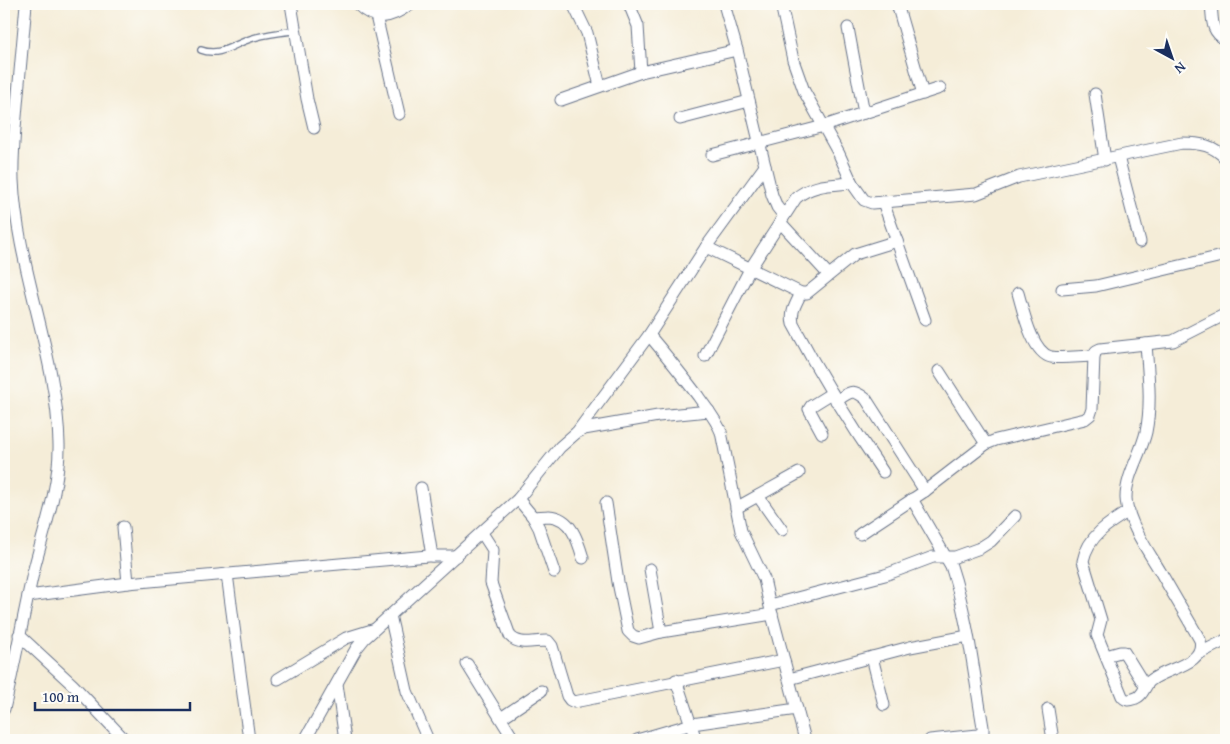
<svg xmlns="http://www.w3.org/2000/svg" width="1230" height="744" viewBox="0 0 1230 744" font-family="'Gentium Book Plus',serif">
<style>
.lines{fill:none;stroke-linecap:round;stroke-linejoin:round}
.lane-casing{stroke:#677289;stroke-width:8}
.street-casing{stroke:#677289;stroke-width:13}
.lane{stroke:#fff;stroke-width:5.5}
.street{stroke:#fff;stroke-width:11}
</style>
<rect width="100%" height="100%" fill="#fdfcf7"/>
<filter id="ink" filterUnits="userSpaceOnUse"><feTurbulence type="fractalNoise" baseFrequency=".02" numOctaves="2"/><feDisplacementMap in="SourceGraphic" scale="10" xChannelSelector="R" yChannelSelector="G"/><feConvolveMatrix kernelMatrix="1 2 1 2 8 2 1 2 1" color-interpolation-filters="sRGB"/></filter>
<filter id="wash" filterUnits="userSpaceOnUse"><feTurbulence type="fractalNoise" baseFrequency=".0096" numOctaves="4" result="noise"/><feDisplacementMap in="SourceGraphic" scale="20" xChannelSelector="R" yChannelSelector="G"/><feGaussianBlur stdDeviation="1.12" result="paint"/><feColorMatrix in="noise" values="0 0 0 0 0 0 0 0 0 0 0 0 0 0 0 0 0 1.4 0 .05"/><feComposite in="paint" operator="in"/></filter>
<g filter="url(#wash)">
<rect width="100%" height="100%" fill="#f5edd8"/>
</g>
<g filter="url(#ink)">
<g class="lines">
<g class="lane-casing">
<path id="lane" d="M201,50c18,7 32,-5 49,-11 14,-5 31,-6 46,-9"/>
</g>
<g class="street-casing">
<g id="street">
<path d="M291,4l16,95 7,29"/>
<path d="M357,4c18,18 34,15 53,0"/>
<path d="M573,4l14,29 13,53"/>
<path d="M629,4l9,22 3,46"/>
<path d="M724,4l13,46 35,145 5,12 7,9"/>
<path d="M781,4l12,56 11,31 35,63 13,29 12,17 8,3 104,-9 43,-17 163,-34c18,0 32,2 44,16"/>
<path d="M897,4l26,90"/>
<path d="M1211,4c2,16 -1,27 15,36"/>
<path d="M376,16l23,98"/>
<path d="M848,28l16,85"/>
<path d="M1095,94l10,66"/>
<path d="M561,100l80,-28 96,-22"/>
<path d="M680,119l69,-18"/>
<path d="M712,155l112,-29 116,-38"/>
<path d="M1118,157l22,85"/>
<path d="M883,202l42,118"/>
<path d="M780,222l48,52"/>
<path d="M706,247l95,46h6l5,-4 43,-35 42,-13"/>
<path d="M1062,289l34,-3 130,-31"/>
<path d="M801,293c-5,11 -11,19 -8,31 27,51 57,100 90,148"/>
<path d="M1018,293c5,17 14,60 33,64 13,2 30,-1 43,-1"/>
<path d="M649,335c17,20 33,40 49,61 8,12 18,23 23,36l20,99 23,48 7,32 34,129"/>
<path d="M705,356l45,-87 46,-71c16,-14 35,-13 56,-15"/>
<path d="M939,371l47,73"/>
<path d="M836,401c14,-9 16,-13 30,-2l59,92"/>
<path d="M577,432l72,-97 57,-88 59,-81"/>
<path d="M822,433l-13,-24 2,-3 21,-13"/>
<path d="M421,488l11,68"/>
<path d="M758,496l24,34"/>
<path d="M518,499l15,18 6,11 15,44"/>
<path d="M912,499l39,67c17,51 23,109 32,161v5l-5,3 -48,5"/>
<path d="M606,503l12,79 10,49 5,5 6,2 22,-6 111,-18"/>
<path d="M736,508l63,-35"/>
<path d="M1129,511c-20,12 -41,25 -46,50l18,59 -4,15 25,61c4,6 8,4 14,2 8,-3 8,-12 14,-17 15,-13 56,-16 50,-41 -13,-23 -27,-46 -40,-69 -12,-20 -33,-50 -34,-73 0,-23 15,-44 20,-66 6,-29 2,-59 0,-88"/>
<path d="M533,517c5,0 11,-1 16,-1 22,1 29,25 34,42"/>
<path d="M123,527l5,56"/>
<path d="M482,533l11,17 -2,33 19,53c10,11 25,4 38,5l4,5 15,50 3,4 4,2 210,-42"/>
<path d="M860,534l65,-43 61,-47 10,-4 89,-21 5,-4 2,-6 2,-53 2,-5 4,-2 73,-8 53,-27"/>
<path d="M650,569l11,63"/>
<path d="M227,574l22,166"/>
<path d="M28,596l100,-13 300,-27h28"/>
<path d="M770,605l115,-30 48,-18h22l25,-9 11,-7 24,-25"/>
<path d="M390,615l17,76 21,49"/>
<path d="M19,635l54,50 52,55"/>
<path d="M1200,653l26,-13"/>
<path d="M1106,656l14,-4h4l21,34"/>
<path d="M872,657l12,48"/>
<path d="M467,664l47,76"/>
<path d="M278,679l68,-41 26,-8"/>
<path d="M789,679l121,-32 58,-11"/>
<path d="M676,680l20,60"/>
<path d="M337,684l8,56"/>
<path d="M4,709c11,-46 19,-93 30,-140 10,-39 26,-84 25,-125 -2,-89 -42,-176 -46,-264 -1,-25 2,-50 4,-75 3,-34 6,-67 9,-101"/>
<path d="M1048,709l5,31"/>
<path d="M501,718l40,-27"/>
<path d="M305,740l51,-91 8,-10 154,-140 42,-52 16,-14 8,-4 74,-13 51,-5"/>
<path d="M637,740l55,-16 105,-15"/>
</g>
</g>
<use href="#lane" class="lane"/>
<use href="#street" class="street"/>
</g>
</g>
<rect width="1230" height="744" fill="none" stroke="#fdfcf7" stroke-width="20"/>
<g transform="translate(1172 58) rotate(140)" stroke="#fdfcf7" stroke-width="4" paint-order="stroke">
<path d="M0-4L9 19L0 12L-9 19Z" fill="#1b2f5e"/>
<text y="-8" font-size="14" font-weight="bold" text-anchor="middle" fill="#1b2f5e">N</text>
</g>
<path d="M35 702v8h155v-8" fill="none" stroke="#1b2f5e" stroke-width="2.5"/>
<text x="42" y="702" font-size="15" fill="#1b2f5e" stroke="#fdfcf7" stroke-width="4" paint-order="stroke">100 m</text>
</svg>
